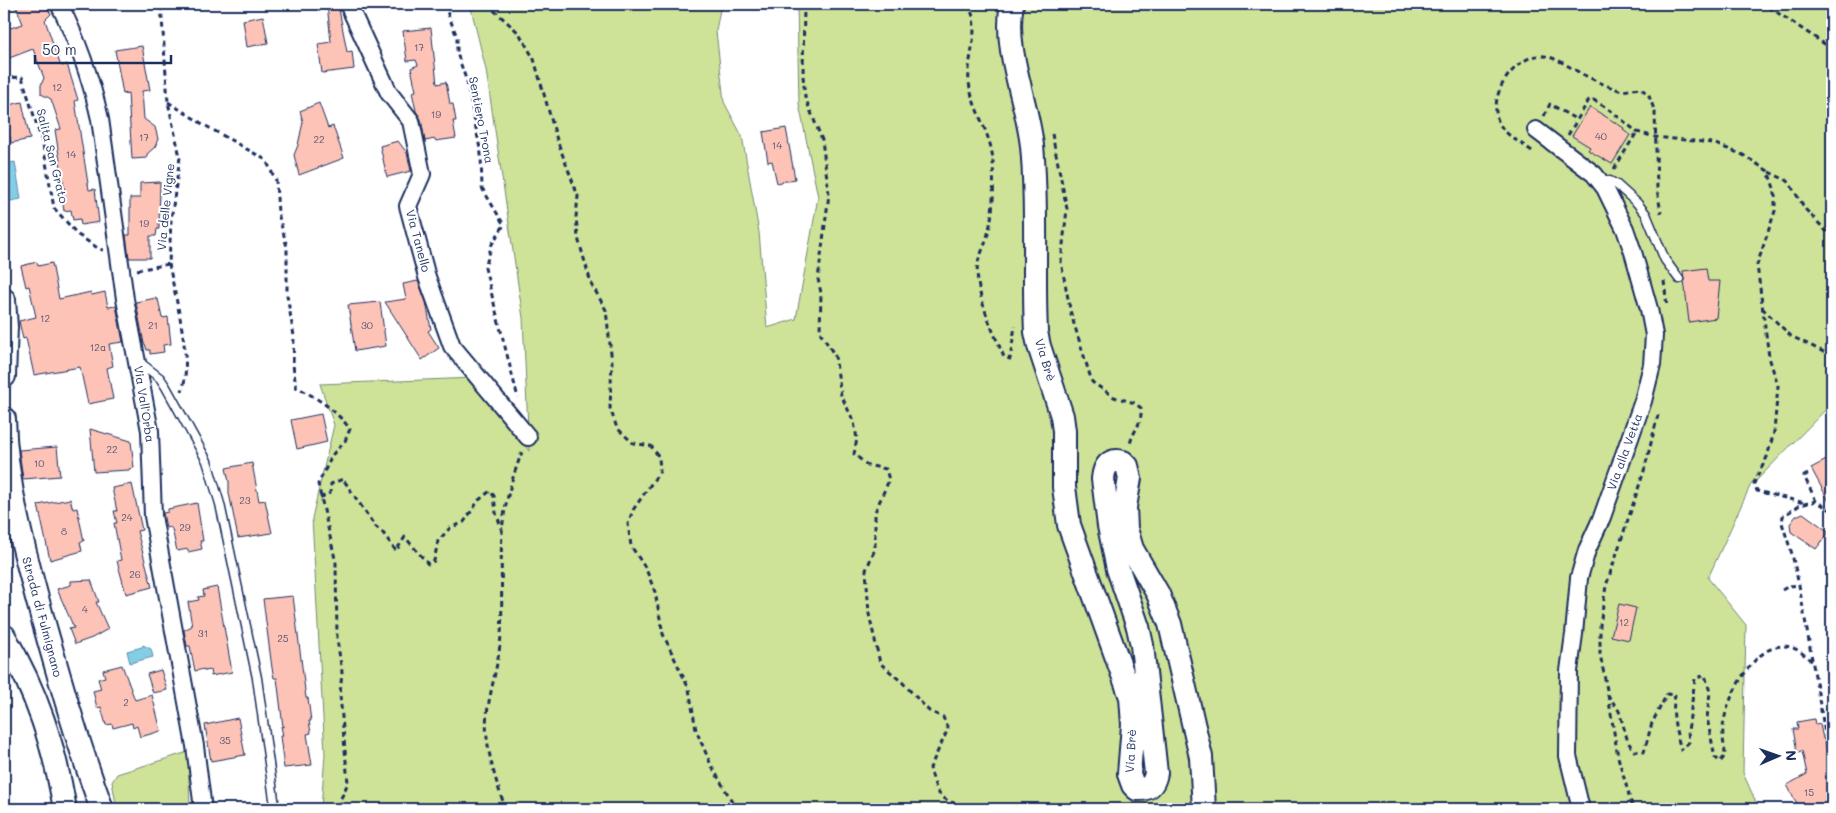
<svg xmlns="http://www.w3.org/2000/svg" width="1836" height="813" viewBox="0 0 1836 813" font-family="Mali,sans-serif">
<style>
.green{fill:#cee397;stroke:#74897a}
.water{fill:#84cee5;stroke:#5a8eaf}
.building{fill:#fec3b7;stroke:#1b2f5e}
.lines{fill:none;stroke-linecap:round;stroke-linejoin:round}
.lane-casing{stroke:#1b2f5e;stroke-width:11}
.street-casing{stroke:#1b2f5e;stroke-width:20}
.secondary-casing{stroke:#1b2f5e;stroke-width:26}
.path{stroke:#1b2f5e;stroke-width:3;stroke-dasharray:5 4;stroke-linecap:butt}
.lane{stroke:#fff;stroke-width:8}
.street{stroke:#fff;stroke-width:16}
.secondary{stroke:#fff;stroke-width:22}
.labels{text-anchor:middle;stroke-width:4;stroke-linejoin:round;paint-order:stroke}
.number-label{font-size:10px;fill:#545474}
.street-label{font-size:12px;fill:#1b2f5e;stroke:#fff}
</style>
<rect width="100%" height="100%" fill="#fff"/>
<filter id="ink" filterUnits="userSpaceOnUse"><feTurbulence type="fractalNoise" baseFrequency=".02" numOctaves="2"/><feDisplacementMap in="SourceGraphic" scale="10" xChannelSelector="R" yChannelSelector="G"/><feConvolveMatrix kernelMatrix="1 2 1 2 8 2 1 2 1" color-interpolation-filters="sRGB"/></filter>
<g filter="url(#ink)">
<g class="green">
<path d="M470,4h251l-5,27 8,71 18,34 17,96 8,96 29,-9 22,-122 -19,-93 -2,-100h1035v399l-75,77 -5,2 -44,96 38,47 -3,148 16,36h-1438l4,-55 -13,-236 22,-93 -14,-41 155,-6 54,73 -6,-133 -37,-248z"/>
<path d="M188,752l2,57h-73l-5,-27 5,-8z"/>
</g>
<g class="water">
<path d="M15,162l6,37 -15,3 -2,-15v-23z"/>
<path d="M143,645l8,4 2,8 -23,6 -3,-12 15,-4z"/>
</g>
<g class="building">
<path d="M15,4h30l6,10 -6,6 15,44 2,2 5,-2 11,36 -3,1 14,89 6,-1 4,33 -18,3 -1,-6 -7,1 -2,-10 -7,1 -3,-18h4l-10,-63 6,-1 -10,-30 -10,-5v-9l3,-7 -11,-29 -29,11v-30l19,-6z"/>
<path d="M327,4h11l9,48 5,-1 2,18 -32,4 -4,-29 13,-2z"/>
<path d="M263,16l5,27 -21,4 -4,-27z"/>
<path d="M431,28l6,56 9,-2 4,22h3l3,17h-3l3,17 -20,3 -1,-2 -10,2 -4,-22 -5,-8 -4,-19 4,-1 -5,-23 7,-3 -2,-5 -9,1 -4,-30z"/>
<path d="M142,46l8,44 -8,1 2,28 11,8 3,12 -3,8 -8,7v4l-15,1 -4,-66 -5,1 -8,-44z"/>
<path d="M22,102l8,37 -19,4 -1,-7 -6,1v-31z"/>
<path d="M319,103l9,25 5,-2 11,32 -45,17 -5,-20 4,-10 5,-23 -3,-11z"/>
<path d="M1590,107l34,21 -1,2 7,5 -18,29 -24,-14 2,-3 -18,-11z"/>
<path d="M786,128l9,51 -18,4 -5,-22 -4,1 -5,-30z"/>
<path d="M398,141l9,12 4,18 -24,6 -7,-31z"/>
<path d="M160,182l-1,47h-2l-1,7h-6v22h-21l-3,-23h4v-37h10v-15z"/>
<path d="M37,262l1,4 14,-3 7,36 32,-7 1,3 13,-3 3,15 8,-1 7,36 -14,2 4,22 -6,2 6,31 -25,5 -8,-37 -46,8 -8,-37 -3,1 -4,-18 17,-4 -7,-31 -3,1 -5,-21z"/>
<path d="M1706,268l2,13h12l-4,37 -27,4 -6,-51z"/>
<path d="M418,281l8,21 5,27 -3,2 11,17 -17,12 -37,-58 21,-3 -3,-15z"/>
<path d="M156,298v2l2,-1 4,19 6,-1 3,27 -8,1 1,7 -14,2v-4h-3l-2,-6h-1l-8,-42z"/>
<path d="M380,302l6,44 -31,5 -7,-46z"/>
<path d="M321,414l6,28 -30,7 -6,-29z"/>
<path d="M90,429l41,12 3,27 -5,1v1l-35,2z"/>
<path d="M57,447l3,29 -37,3 -4,-29z"/>
<path d="M1832,457v50l-21,-39z"/>
<path d="M252,463l7,38 6,-1 7,33 -34,5 -9,-45v-11l-3,-14z"/>
<path d="M132,484l10,46 -5,1 15,56 -26,7 -9,-33 4,-1 -7,-37h3l-3,-12h3l-5,-23z"/>
<path d="M70,499l3,10 4,-1 7,33 -4,1 2,9 -32,9 -12,-55z"/>
<path d="M197,503l6,38h-3l2,8 -14,3v-3l-11,2 -5,-22 -2,-2 -4,1 -3,-15 5,-1v-3z"/>
<path d="M1803,513l26,19 -13,17 -25,-17 -1,-8 6,-8z"/>
<path d="M91,580l8,22h-3l12,27 -16,9 -17,6 -6,-15 5,-1 -17,-39 14,-4v-4z"/>
<path d="M217,587l15,85 -21,4 -1,-6 -5,1 -1,-2 -9,2 -5,-25h-3l-3,-16 8,-4 -4,-24 11,-2 -1,-3 6,-1 -1,-6z"/>
<path d="M293,596l13,102h2l3,23h-2l2,12 -4,1 5,31 -28,3 -4,-32h3l-2,-10 2,1 -6,-49h-3l-2,-10 -9,-69z"/>
<path d="M1619,604l17,4 -7,32 -18,-4z"/>
<path d="M122,665l13,35 17,-5 9,36 -21,6 -3,-11 -4,2 -1,-5 -19,5 -1,-4 -6,1 -5,-18 -4,1 -4,-17 8,-2 -3,-10 7,-2 -2,-7z"/>
<path d="M161,670l6,20 -14,3 -6,-19z"/>
<path d="M238,718l7,37 -34,6 -6,-36z"/>
<path d="M1814,719l1,6 5,-1 3,15h2l1,9 6,-1v52l-19,10h-13l-13,-24 20,-11 -5,-23 -5,1 -4,-23h5l-1,-7z"/>
</g>
<g class="lines">
<g class="lane-casing">
<g id="lane">
<path d="M1602,181h8l7,4 20,18 9,11 19,46 14,19"/>
<path d="M138,361l22,17 6,9 41,74 13,43 37,174 17,121"/>
</g>
</g>
<g class="street-casing">
<g id="street">
<path d="M59,4c19,37 32,75 41,115l25,180 25,132 3,85 42,230 8,63"/>
<path d="M348,4l41,89 22,28 11,53 -14,32 19,71 25,69 76,91"/>
<path d="M1536,130l58,44 11,14 20,41 8,23 16,57 5,26 -2,30 -9,36 -41,116 -15,33 -8,28 -5,56 -5,37 -1,85 13,53"/>
</g>
</g>
<g class="secondary-casing">
<g id="secondary">
<path d="M1012,4c-9,45 15,96 20,142 6,62 1,124 4,186l3,14 23,70 2,15v56l5,38 62,172 2,28 -4,49 4,11 4,4c12,1 17,-5 19,-16l-14,-128 -4,-18 -20,-58 -9,-43 -6,-47c1,-12 6,-21 20,-17l4,4 3,12 -5,29 1,22 6,20 26,45 12,30 31,133 3,52"/>
<path d="M4,300l2,27 -2,49"/>
<path d="M4,419c2,69 21,135 39,201 18,64 36,127 59,189"/>
<path d="M4,636c33,56 50,109 61,173"/>
</g>
</g>
<g class="path">
<path d="M444,4l13,33v16l10,29 14,72 1,34 22,37 -12,19 -7,24 33,130"/>
<path d="M487,4l32,29 15,26 23,81 21,56 -2,21 2,21 13,45 15,27 6,52 -2,46 7,20 16,15 18,3 8,11 1,14 -27,39 -5,14 3,22 15,23 9,23 8,42 26,55 7,41 15,35 22,38 20,6"/>
<path d="M804,4l-1,72 2,21 17,43 7,54 -11,85 3,14 -1,39 15,24 6,39 13,27 3,17 -3,15 13,11 19,4 3,11 -14,32v37l-9,21 3,44 11,49 22,19 27,29 14,6 5,12 -18,39c9,33 8,28 38,41"/>
<path d="M967,4c2,4 6,9 6,14 4,21 -6,42 -4,64 3,27 23,52 24,80 1,24 1,52 -6,75 -2,9 -7,17 -9,25 -5,28 15,69 26,95l6,2 5,-33"/>
<path d="M1751,4l18,3 63,42"/>
<path d="M4,78l18,-1 21,68 11,63 24,27 21,14 4,1"/>
<path d="M168,102l38,24 60,34 10,21 2,32 9,34v48l7,41 -1,29 3,22c20,10 40,23 54,42l-5,12 -12,13 -15,30 18,79 1,76 5,33 -2,23 8,88 -12,26"/>
<path d="M1544,116l6,-12 27,16"/>
<path d="M1052,134l15,75 -6,53 10,52 21,68 22,15 21,6 6,5c1,18 -7,20 -11,36"/>
<path d="M1568,135l21,-35 3,-1 18,11 27,22 18,5 58,6 30,12 25,16 7,20v20l-18,54 12,92 9,29 -4,46 -7,25 -13,26 3,8 48,12"/>
<path d="M1532,151c-21,-15 -41,-22 -35,-52 2,-11 8,-21 16,-29 27,-27 43,-10 71,5 10,5 23,11 35,15 7,2 15,-2 22,-2l8,8 6,16 2,77 4,24"/>
<path d="M1614,169l23,-37"/>
<path d="M1769,172l19,9 18,29 26,27"/>
<path d="M169,264c6,33 24,97 13,127"/>
<path d="M137,270l32,-6 2,-44 9,-63 -12,-55 -7,-98"/>
<path d="M1664,281l3,26"/>
<path d="M1762,308l29,28 41,20"/>
<path d="M1658,415l-14,56 -38,115 -6,39v29l8,41 11,16 9,31 6,9 10,1 8,-29 15,-29 8,1c-4,20 1,36 6,55l8,-8 -1,-11 7,-52 10,-4 5,17 -3,26 8,39 5,5 5,-6c0,-8 -3,-18 -2,-27 1,-28 34,-95 70,-81 7,2 13,9 19,13"/>
<path d="M1808,474l-4,2 12,25"/>
<path d="M320,498l10,-5 1,-9 12,-5 31,46 9,8 13,18 9,-14 23,27 6,-3 4,-20 12,-13 14,-6 15,-22 11,-9 4,5 2,17 6,16"/>
<path d="M1832,511l-16,-10 -16,4 -17,11 -1,7 10,31 7,31 33,188"/>
<path d="M1782,590l7,-4 10,-1"/>
<path d="M1608,695l10,62 15,52"/>
<path d="M506,809c-10,-25 -23,-68 -19,-96 4,-26 12,-51 14,-78 2,-34 -1,-68 1,-102 2,-28 10,-55 20,-81"/>
</g>
<use href="#lane" class="lane"/>
<use href="#street" class="street"/>
<use href="#secondary" class="secondary"/>
</g>
</g>
<g class="labels">
<g class="number-label">
<text x="419" y="51">17</text>
<text x="57" y="91">12</text>
<text x="436" y="118">19</text>
<text x="1601" y="140">40</text>
<text x="144" y="141">17</text>
<text x="319" y="143">22</text>
<text x="777" y="149">14</text>
<text x="71" y="158">14</text>
<text x="144" y="227">19</text>
<text x="45" y="322">12</text>
<text x="153" y="329">21</text>
<text x="367" y="329">30</text>
<text x="98" y="351">12a</text>
<text x="112" y="453">22</text>
<text x="39" y="467">10</text>
<text x="245" y="504">23</text>
<text x="127" y="521">24</text>
<text x="185" y="531">29</text>
<text x="64" y="535">8</text>
<text x="135" y="578">26</text>
<text x="85" y="613">4</text>
<text x="1624" y="626">12</text>
<text x="203" y="637">31</text>
<text x="283" y="642">25</text>
<text x="126" y="706">2</text>
<text x="225" y="744">35</text>
<text x="1809" y="796">15</text>
</g>
<g class="street-label">
<text transform="translate(481 120) rotate(79)" y="4">Sentiero Trona</text>
<text transform="translate(52 156) rotate(76)" y="4">Salita San Grato</text>
<text transform="translate(166 207) rotate(-84)" y="4">Via delle Vigne</text>
<text transform="translate(418 241) rotate(75)" y="4">Via Tanello</text>
<text transform="translate(1045 360) rotate(73)" y="4">Via Brè</text>
<text transform="translate(144 404) rotate(81)" y="4">Via Vall'Orba</text>
<text transform="translate(1625 452) rotate(-70)" y="4">Via alla Vetta</text>
<text transform="translate(42 617) rotate(75)" y="4">Strada di Fulmignano</text>
<text transform="translate(1131 751) rotate(-87)" y="4">Via Brè</text>
</g>
</g>
<rect width="1836" height="813" fill="none" stroke="#fff" stroke-width="20"/>
<rect x="10" y="10" width="1816" height="793" fill="none" stroke="#1b2f5e" stroke-width="2" filter="url(#ink)"/>
<g transform="translate(1778 756) rotate(88)" stroke="#ffffff" stroke-width="4" paint-order="stroke">
<path d="M0-4L9 19L0 12L-9 19Z" fill="#1b2f5e"/>
<text y="-8" font-size="14" font-weight="bold" text-anchor="middle" fill="#1b2f5e">N</text>
</g>
<path d="M35 55v8h136v-8" fill="none" stroke="#1b2f5e" stroke-width="2.5"/>
<text x="42" y="55" font-size="15" fill="#1b2f5e" stroke="#ffffff" stroke-width="4" paint-order="stroke">50 m</text>
</svg>
